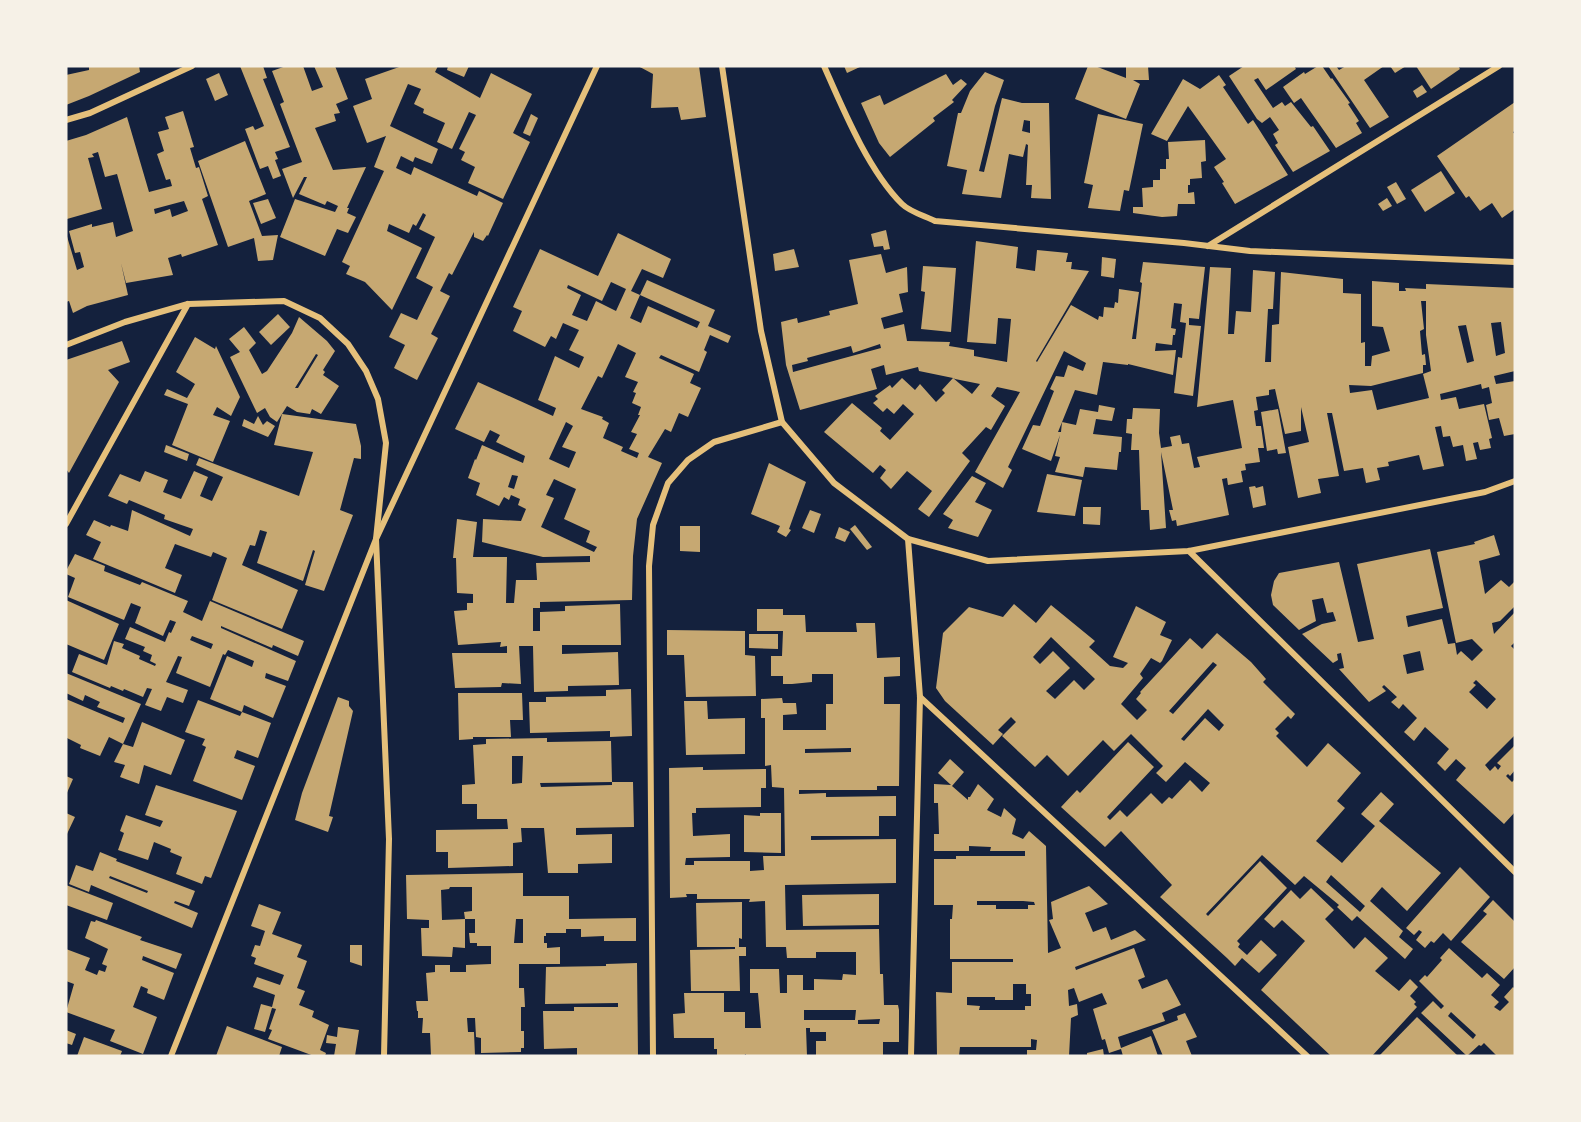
<svg xmlns="http://www.w3.org/2000/svg" width="1581" height="1122" viewBox="0 0 1581 1122" font-family="Signika,sans-serif">
<style>
.building{fill:#c6a872;fill-rule:evenodd}
.lines{fill:none;stroke-linecap:round;stroke-linejoin:round}
.minor{stroke:#e5c07b;stroke-width:6}
</style>
<rect width="100%" height="100%" fill="#14213d"/>
<g class="building">
<path d="M89,66h50l1,6 -51,24 -23,9v-30l23,-5z"/>
<path d="M240,66h23l4,12 -4,1 27,68 -15,5 3,7 -3,1 6,16 -8,3 -5,-13 -8,3 -15,-40 8,-3 2,4 9,-4z"/>
<path d="M286,66h17l9,25 11,-4 -9,-21h21l13,33 -12,5 4,9 -6,1 2,7 -21,7 18,42 33,-3 -19,41h2l-2,5 9,4 -8,16 -11,-4 -12,27 -45,-19 15,-38 40,13 3,-6 -11,-5 -2,4 -26,-11 8,-17h-3l-11,21 -11,-29 20,-7 -22,-58 4,-2 -12,-31z"/>
<path d="M402,66h36l-3,6 45,26 11,-25 41,21 -19,39 17,9 -27,57 -35,-16 7,-16 -14,-7 4,-8 -6,-3 17,-34 -7,-3 -17,37 -15,-7 8,-19 -22,-10 1,-4 -10,-5 7,-15 -13,-5 -18,42 48,23 -6,15 -17,-7 -2,5 -12,-6 -5,12 15,7 3,-8 63,29 2,-5 24,12 -15,33 -1,-1 -4,6 -9,-4v-5l-22,43 -3,-2 -9,18 10,5 -19,38 7,4 -21,42 -23,-12 11,-23 -16,-8 12,-24 16,7 16,-33 -17,-9 19,-41 -16,-8 7,-14 -3,-2 -7,13 -3,-2 -4,9 -20,-9 -2,7 35,17 -30,62 -27,-28 -19,-8 4,-8 -8,-4 42,-91 -10,-4 12,-31 -19,7 -14,-37 19,-7 -7,-20z"/>
<path d="M448,66h21l-5,11 -17,-7z"/>
<path d="M638,66h61l7,51 -25,3 -3,-13 -27,1 2,-34z"/>
<path d="M844,66h18l-15,7z"/>
<path d="M1088,66h7l31,12v-12h22l1,14h-16l7,4 -14,35 -51,-20z"/>
<path d="M1244,66h50l2,3 -30,21 -8,-12 -4,2 19,28 9,-6 3,4 6,-4 20,25 2,-1 17,25 -37,21 -18,-27 3,-2 -5,-9 6,-4 -9,-13 -8,6 -5,-4 -28,-43z"/>
<path d="M1318,66h4l9,13 1,-1 18,25 -2,1 11,17 -3,2 6,10 -26,15 -35,-50 -7,5 -11,-16 21,-15 1,2z"/>
<path d="M1328,66h8l3,4 7,-4h38l-20,14 25,37 -19,11z"/>
<path d="M1390,66h16l-11,7z"/>
<path d="M1416,66h42l2,3 -29,20z"/>
<path d="M985,72l19,8 -9,26 -16,65 5,1 18,-74 20,5h27l2,96 -20,-1 1,-13h-6l2,-40 -2,-1 -3,13 -14,-3 -8,44 -39,-4 5,-24 -20,-4 11,-53h3l9,-22zM1024,120l6,1v12l-8,-2z"/>
<path d="M219,73l9,22 -13,6 -9,-22z"/>
<path d="M946,74l7,11 8,-6 6,5 -15,16 2,2 -21,16 2,3 -45,36 -11,-14 -18,-40 19,-8 4,10z"/>
<path d="M1219,75l7,10 -3,2 25,37 5,-4 35,55 -53,29 -13,-21 2,-1 -10,-15 12,-8 -38,-53 -21,35 -16,-7 32,-55 17,10z"/>
<path d="M1422,85l5,7 -10,6 -4,-7z"/>
<path d="M1515,102v29l-2,1 2,3v74l-13,9 -10,-15 -12,8 -11,-15 -3,2 -29,-42z"/>
<path d="M183,111l11,36 -4,1 6,20 3,-1 9,29 -6,3 16,46 -36,12 -1,-3 -13,4 5,17 -47,8 -5,-20 7,32 -41,11 -14,7 -4,-12 -3,1v-69l11,37 7,-3 -4,-15 -5,1 -6,-22 23,-7v3l21,-5 3,15 17,-6 -16,-57 -12,3 -7,-25 -6,2 2,3 -6,1 14,51 -35,10 -1,-78 20,-6 41,-18 22,75 23,-6 -2,-7 -4,1 -9,-26 7,-3 -6,-19 11,-3 -4,-12zM184,201l4,10 -16,6 -2,-8 -15,5 -1,-5z"/>
<path d="M531,114l7,4 -8,18 -7,-3z"/>
<path d="M1098,114l45,10 -14,67 -5,-1 -4,21 -32,-3 5,-23 -9,-2z"/>
<path d="M1205,140l1,21 -5,1 1,16 -12,1v6h-2v8l6,-1 1,12h-17l-1,12 -15,1 -29,-4v-6h10l-1,-19 11,-1v-7h7v-11h6v-10h3l-1,-17z"/>
<path d="M245,141l21,53 -17,7 13,35 16,-1 -5,25 -15,1 -4,-23 -26,9 -30,-86z"/>
<path d="M1441,171l14,22 -30,19 -14,-22z"/>
<path d="M1396,182l10,17 -9,5 -10,-17z"/>
<path d="M1387,198l5,8 -9,5 -5,-7z"/>
<path d="M268,199l8,19 -15,6 -8,-21z"/>
<path d="M886,230l4,19 -6,1 -1,-4 -9,1 -3,-13z"/>
<path d="M618,233l53,26 -8,19 -21,-9 -11,22 9,4 -10,23 11,5 7,-17 49,22 3,-6 -60,-27 7,-15 68,30 -7,16 23,10 -3,7 -18,-8 -6,15 3,2 -8,20 -38,-17 -2,3 35,16 -4,9 11,5 -13,29 -9,-4 -8,19 -6,-3 -17,28 14,6 -25,56 -4,37 -1,44 -92,2v6h-7v23h7v-19l25,-1v-5l55,-2 1,41h-59v9l56,-2 1,33 -51,1v5l-34,1 -1,-46h-14l2,38 -19,-1 -1,4 -46,1 -3,-35h55v-7l-7,1 1,-5 -43,3 -4,-34 13,-1v-7h6v-9l-16,-1 -1,-35h-3l4,-39 20,3 -4,35h34l-1,46h8l2,-23h21l-1,-17 54,-1v-6l-47,1 -61,-15 1,-23 38,2 5,-12 -8,-4 2,-6 -9,-4 -2,5 -5,-3 -5,9 -23,-11 4,-12 -12,-5 7,-19 1,1 6,-15 41,18 2,-7 -29,-14 4,-7 -10,-5 -6,12 -29,-13 23,-47 75,34 3,-8 -18,-8 17,-44 24,12 5,-11 -15,-7 10,-20 -16,-7 -7,16 -5,-3 -6,11 -32,-16 9,-20 -9,-4 27,-58 58,27zM611,282l15,7 -10,22 -20,-10 -9,20 -15,-6 9,-20 -14,-7 1,-3 34,16zM618,344l18,9 -11,24 13,5 -5,10 3,1 -4,10 9,4 -3,8h2l-9,17 6,2 -8,15 10,4 -2,5 -16,-7 2,-4 -20,-9 6,-15 -7,-4 1,-2 -22,-8 17,-33 4,2zM566,422l7,4 -11,21 14,5 -7,16 -20,-9zM512,475l6,1 -4,13 -6,-2zM554,479l22,10 -12,30 26,12 -4,11 11,5 -3,5 -53,-25 13,-29 -8,-3z"/>
<path d="M976,241l42,6 -2,21 19,3 2,-21 31,3 -2,9h6l-1,7 18,2 -53,90 1,1 34,-57 27,15 1,-4 4,1 1,-10 10,1 1,-6 3,1 1,-14 20,3 -7,47h4l6,-56 -2,-1 3,-20 62,5 -6,52 -10,-1v7l12,1 -8,70 -19,-3 4,-36 4,1 4,-35 -6,-1 2,-18 -8,-1 -3,25 5,1 -1,6h-2l-1,10 -16,-2 -1,8 21,-1 -3,25 -45,-11v1l-25,-3 -6,33 -22,-5 -17,42h3l1,-10 14,3 4,-16 18,3 1,-7 16,3 -3,13 -16,-2 -3,15 29,3 -1,15h-2l-2,18 -32,-3 -2,10 -28,-5 5,-15 -5,-1 5,-21 -9,26 -29,-12 11,-24 7,1 14,-35 -4,-2 6,-13 8,1 4,-12 15,6 3,-8 -22,-12 -56,116 4,3 -9,18 -28,-16 45,-80 -23,-5 -6,9 14,10 -14,24 -5,-3 -24,26 8,8 -41,56 -11,-8 14,-18 -25,-20 -16,18 -11,-11 6,-8 -6,-5 -7,8 -49,-41 28,-29 30,25 -2,3 10,9 24,-26 -11,-10 -9,10 -7,-6 -4,4 -10,-9 5,-4 -3,-3 15,-11 2,3 10,-10 13,12 5,-6 16,18 9,-9 -3,-3 11,-12 -34,-7 -1,-4 -32,8 -2,-10 -13,4 6,20 -77,21 -14,-45 -5,-43 16,-4 1,5 32,-8 -1,-4 29,-7 -9,-44 32,-6 5,19 21,-6 1,25 -9,2 4,18 -22,6 3,11 20,-5 3,17 43,1 -1,4 25,4v6l33,6 4,-43 -13,-1 -2,26 -29,-2zM880,344l1,4 -88,24 -1,-7 16,-4 -1,-3 44,-12 2,7zM953,378l2,1 25,5 -8,10z"/>
<path d="M794,249l5,18 -24,4 -2,-17z"/>
<path d="M1102,257l14,2 -2,19 -13,-2z"/>
<path d="M923,266l33,2 -5,64 -30,-3 4,-37 -4,-1z"/>
<path d="M1210,267l21,1 -3,66h6l2,-23 15,1 2,-42 22,2 -2,37h-5l-3,53h6l1,-37 7,-1 2,-52 62,7v14l18,1v49l4,-1v24h6l1,-10 18,-5 -7,-24 -11,-1v-45l27,2v8h7l-1,-3 21,1v-5l89,4v83l-21,5 2,8 19,-3v53l-11,2 -5,-18 -10,2 -3,-15 6,-2 -3,-16 -7,2 -1,-5 -41,10 1,6 15,-3 3,12 25,-5 8,34 -3,1 2,9 -11,2 -2,-8 -5,1 4,16 -11,2 -3,-16 -10,2 -3,-11 -7,1 -2,-11 -6,1 9,39 -21,4 -4,-15 -31,7 1,4 -12,2 3,12 -14,3 -3,-15 -19,3 -12,-58h-5l12,63 -21,3 3,14 -23,5 -10,-51 21,-5 -8,-35v24l-16,3 -10,-45 -6,1v5l-13,2 2,13 -4,1 2,15h5l3,22h-6l2,14 -15,2 1,6 -5,1 2,11 -15,3 -1,-7 -5,1 7,36 -52,11 -1,-6 -4,1 -3,-11h4l-12,-58 5,76 -16,2 -1,-20h-8l-2,-60h-8l1,-16 -6,-1 1,-14h5l1,-11 27,1 -1,24 2,15 11,-2 -2,-9 10,-2 2,9 7,-1 5,25 6,-1 -3,-10 45,-9 -9,-48 -36,7zM1421,301h5v34l5,36 -8,3 6,24 -52,12 -5,-20 -22,3 -1,-8 22,1 52,-13v-8h3l-1,-11 -3,1 -2,-24 4,-2zM1501,322l4,31 -9,3 -5,-33zM1466,325l8,36 -7,2 -9,-37z"/>
<path d="M278,314l12,13 -19,18 -12,-13z"/>
<path d="M299,317l28,24 8,10 -12,19 2,2 -2,3 16,11 -18,28 -9,-5 -2,5 -13,-2 -10,-6 -10,16 -7,-5 -5,-9 -8,5 -27,-56 10,-5 -11,-13 15,-12 12,16 -7,7 13,24 5,-3 25,-38zM316,354l2,1 -20,33h-3z"/>
<path d="M195,337l20,12 1,-3 24,51 -9,19 -14,-9 -4,8 17,6 -17,41 -41,-17 16,-41 -24,-9 3,-6 20,9 8,-14 -19,-12z"/>
<path d="M122,341l8,21 -22,8 11,12 -50,91 -3,-4v-109z"/>
<path d="M1278,409l8,44 -8,1 -1,-5 -10,2 -6,-39z"/>
<path d="M282,414l74,10 5,22v13l-7,-1 -14,52 13,5 -29,76 -19,-6 10,-34 -2,-1 -10,31 -46,-18 10,-31 -7,-2 -5,16 -5,-1 -8,20 56,25 -16,39 -70,-29 15,-42 -14,-6 -2,5 -36,-13 -10,24 17,7 -7,18 -82,-34 8,-17 -15,-7 8,-15 16,7 1,-2 17,6 4,-21 58,26 3,-7 -29,-10 1,-4 -36,-15 -2,4 -19,-8 12,-22 20,8 5,-11 23,9 -5,12 18,7 13,-28 14,6 -8,19 12,5 11,-24 -27,-12 3,-7 100,38 14,-44 -39,-7z"/>
<path d="M258,416l5,9 4,-4 8,5 -7,11 -26,-11 2,-7 10,5z"/>
<path d="M166,445l23,9 -2,7 -23,-9z"/>
<path d="M769,463l37,19 -17,47 2,1 -5,7 -9,-5 3,-6 -29,-12z"/>
<path d="M1047,474l35,6 -7,36 -38,-4z"/>
<path d="M972,476l14,7 -11,19 17,8 -14,27 -30,-9 5,-8 -10,-6z"/>
<path d="M1255,486l1,2 7,-2 3,19 -13,3 -4,-21z"/>
<path d="M1083,507h18l-1,18 -17,-1z"/>
<path d="M810,510l11,4 -7,19 -12,-5z"/>
<path d="M855,525l17,22 -5,3 -17,-21z"/>
<path d="M680,526h20v26l-20,-1z"/>
<path d="M839,527l11,5 -5,10 -10,-4z"/>
<path d="M1494,535l6,20 -21,6 6,33 16,-14 8,7 6,-6v25l-15,15 -8,2 2,11 21,-22v30l-4,4 4,4v85l-30,30 5,6 5,-5 3,4 3,-4 -4,-3 18,-18v25l-5,6 -2,-2 -2,2 6,6 3,-3v33l-11,12 -48,-44 10,-12 -10,-9 -11,12 -8,-8 12,-14 -24,-22 -11,14 -10,-9 13,-14 -14,-14 -4,5 -8,-7 6,-5 -13,-12 -2,2 4,4 -17,11 -30,-33 5,-1 -3,-15 -4,1 1,6 -5,3 -31,-29 20,-10 14,-3 -3,-9 -6,1 -4,-15 -11,2 4,21 -17,9 -26,-25 -2,-10 3,-14 5,-8 60,-11 19,80 16,-3 -17,-75 73,-15 13,59 -37,8 2,11 34,-8 6,25 7,-1 2,12 4,-4 11,10 11,-11 -11,-11 -16,4 -19,-91 38,-8 -1,-2zM1420,651l4,19 -17,4 -4,-19zM1476,680l20,19 -9,10 -18,-17 7,-7 -3,-2z"/>
<path d="M75,554l30,12 -1,5 36,14 2,-3 46,19 -5,11 19,9 8,-20 94,40 -6,15 -25,-11 -1,3 -51,-22v2l75,33 -8,20 -22,-8 -1,5 21,8 -13,32 -29,-13 -2,7 -32,-13 17,-43 25,11 2,-6 -26,-11 -3,5 -2,-1 -13,33 -34,-14 6,-16 -4,-1 -12,26 22,8 -5,13 -16,-6 -6,14 -16,-6 7,-16 -5,-1 -4,9 -19,-8 -1,2 -12,-5 -1,2 -38,-16 7,-18 28,11 7,-24 10,3 -2,4 18,8 -1,3 16,7 1,-2 -6,-3 2,-6 -9,-4 2,-4 -20,-8 5,-12 35,15 4,-10 2,1 5,-11 -6,-2 -7,16 -28,-13 6,-16 -10,-4 -7,17 -56,-23 7,-19 -9,-4v-3zM192,636l21,8 -2,5 -21,-9z"/>
<path d="M66,600l53,24 -15,36 -38,-16z"/>
<path d="M1014,604l22,19 15,-18 44,36 -6,6 21,19 13,2 5,-5 -15,-6 23,-51 30,16 -6,13 12,5 -10,21 -2,2 -9,-5 -11,16 3,4 -22,26 16,16 10,-10 -11,-11 5,-6 -1,-1 50,-54 12,11 15,-16 34,29 15,17 -3,3 32,32 -4,5 -3,-3 -13,13 4,4 -3,3 31,31 21,-24 33,30 -24,28 8,7 -29,33 26,22 33,-37 -14,-12 20,-22 13,12 -15,17 62,52 -34,38 -25,-24 -12,14 33,30 -4,6 14,12 -8,10 -48,-43 -5,5 -15,-14 2,-2 -35,-29 -9,9 -33,-30 -56,59 2,2 52,-55 27,27 -50,53 3,3 -2,3 9,8 14,-15 16,15 -18,18 -17,-15 -7,8 -8,-8 -67,-61 12,-12 -51,-54 -16,16 -44,-40 16,-17 3,3 48,-51 26,25 -47,50 3,3 10,-10 7,7 24,-24 11,11 7,-7 3,2 18,-19 12,12 8,-9 -25,-21 -19,20 -10,-9 7,-7 -32,-32 -17,17 -11,-11 -35,36 -21,-21 -12,12 -33,-31 14,-14 -5,-5 -13,13 5,4 -10,11 -48,-44 -9,-13 7,-55 26,-26 34,10zM1051,637l44,42 -11,11 -10,-10 -19,19 -9,-8 24,-23 -17,-17 -13,13 -7,-7zM1213,662l4,3 -44,49 -4,-3zM1208,709l16,16 -5,6 -14,-13 -21,23 -3,-2zM1331,875l34,31 -5,6 -34,-30z"/>
<path d="M757,609h26v6h22l1,17h51l-1,-9h19l2,35 23,-1v19l-16,1v27h16l-1,82h-22v4h-78v4l27,-1v4l70,-1v20h-17v20h-68v4l85,-1v44l-111,2 1,45 93,-1 1,45h3l1,31h14l1,5v32h-16v14h-67v-15h10v-9h-16v-4h-4l1,28h-61v-2l-3,2h-26v-7h-3v-11h-40l-1,-24 12,-1 -1,-20h40v19h21v16h16l-3,-35h-8v-24h29l1,24h7v-18h16v15h11v-11l28,1 1,-6 13,1v-23h-40v6h-29l-1,-11h-20l-1,-46 -16,1 1,-3h-53v-5h-11l1,3 -17,1 -1,-130 34,-1v3l63,-1v19h-5v19l-65,1v5h-4l1,23 37,-2v23l-44,1 -1,7h9v-4h56v10l14,-1 -1,-14h22l-1,-68 -12,-1 -1,-22 -6,1v-48h-4v-19l21,-1 1,5h13l1,11 -14,1v15h43v-26h7v-30h-21v8l-20,2h-9v-8h-12v-20h11l1,-25h-26zM851,748v4l-46,1v-4zM804,1010h52l-1,10h-51zM880,1019l-1,5h-21v-4z"/>
<path d="M667,630l78,1v24l10,1 1,40 -70,1 -2,-42h-17z"/>
<path d="M749,634h29v15l-29,-1z"/>
<path d="M66,673l75,31 -18,40 10,3 9,-25 43,18 -14,35 -27,-10 -5,19 -19,-7 5,-12 -11,-3 9,-18 -14,-7 -9,19 -20,-8 1,-3 -14,-7 -1,-39 57,24 2,-5 -28,-11 3,-5 -15,-7 -2,6 -17,-8z"/>
<path d="M631,689l1,47 -22,1v-6l-80,2 -1,-31h17v-5l60,-1v-6z"/>
<path d="M458,693h64l1,27h-13l1,17h-38v2l-14,1z"/>
<path d="M338,697l11,4v5l4,5 -24,105 4,1 -5,15 -33,-12 7,-27z"/>
<path d="M198,700l42,16 2,-4 29,11 -13,35 -21,-8 -3,8 21,8 -13,34 -49,-19 13,-34 -4,-2 3,-6 -20,-7z"/>
<path d="M684,701h23l1,18 37,-1v36l-59,1z"/>
<path d="M547,738v4l64,-1 1,41h21l1,45 -58,1v7l36,-1v29l-34,1v9h-30l-4,-45h-23l1,14 -9,1v23l-65,2v-16h-12v-22l72,-1 -1,-10h-30v-15h-15v-19l13,-1 -2,-39 13,-1v-5zM512,756h11l-1,27 -10,1zM612,782v3l-71,2 -1,-4z"/>
<path d="M950,759l14,13 -12,14 16,14v-3h2l8,-13 16,15 -7,11 14,7 3,-9 12,11 -4,15 11,5 6,-8 17,15 2,107 13,-5 -12,-28 4,-1 -2,-17 38,-16 19,18 -23,9 8,19 13,-5 5,13 24,-10 11,10 -71,27 1,3 58,-22 11,29 -7,3 4,9 25,-10 14,26 -19,8 3,8 -47,16 3,11 30,-12 7,20h-35l-2,-7 -12,4 -4,-14 -3,1 -9,-31 14,-5 -5,-11 -23,9 -5,-14 -6,2 1,16 8,-2 1,11 -7,3 -2,38h-42v-6h9l1,-10 -6,-1v8h-71l-1,9h-22l-1,-64 16,1v-31h61v-3h-63v-40h2l1,-14h-19v-46h22v-3h69v-5h-35l1,-4 -22,-1v5h-35v-17h5l-1,-31h-4v-19l17,1 -13,-12zM977,901h46l11,1 1,3h-7v4h-32v-4h-19zM1013,984h13v10h5v12h-6v4h-46l1,-4 -13,-1v-8h28v3h18z"/>
<path d="M66,776l7,3 -7,16z"/>
<path d="M156,785l81,26 -26,67 -6,-2 -3,8 -26,-10 6,-17 -12,-5 1,-3 -17,-7 -6,18 -30,-10 6,-17 -4,-2 6,-16 34,12 3,-6 -18,-6z"/>
<path d="M66,813l9,4 -9,19z"/>
<path d="M760,813h21v40l-37,-1v-37l16,1z"/>
<path d="M100,852l17,7 -1,2 79,30 -6,15 -14,-5 -1,2 24,10 -6,15 -101,-43 -2,7 -20,-8 7,-19 17,6zM110,876l38,15 -1,2 -38,-15z"/>
<path d="M1460,867l30,30 -39,44 -8,-8 -9,10 -3,-2 -6,7 -9,-8 6,-8 -3,-2 -5,5 -8,-7z"/>
<path d="M523,873v23h46v23l67,-1v23h-32v-5l-23,1v-8h-15v4h-20v3h-2v7h3v5l13,-1v17h-41v24h5l1,19h-4v24h3v17h-3v4l-40,1v-15l-5,-1 -1,-19h-8l1,14h6l1,24h-44l-1,-23h-8l1,-15h-5v-7h-1l-1,-10h12l-2,-28 9,-1v-7h15v7h16v-7l25,-1v-18h-14v-3h-7l-1,-10h6v-14h-10l-1,-7 8,-1v-24h-22l-1,2 -8,1 1,30 23,-1v29l-12,-1 -1,10 -30,-1 -1,-28h8v-8l-22,-1 -1,-44zM516,919h7v24h-9z"/>
<path d="M66,885l47,18 -6,17 -41,-15z"/>
<path d="M1311,888l23,22 -9,9 29,30 11,-12 23,21 -13,13 24,20 11,-12 8,8 -8,9 6,6 -2,2 3,3 -45,49h-41l-70,-66 44,-49 -23,-21 -8,8 -10,-9 27,-29 9,9z"/>
<path d="M879,894v31l-76,1 -1,-31z"/>
<path d="M1493,900l22,22v45l-11,12 -43,-37 26,-28 -4,-3z"/>
<path d="M742,902v37l-3,-1v9h7v9h-7l1,35h-49l-1,-41 45,-1v-2h-38l-1,-44z"/>
<path d="M259,904l22,8 -9,22 30,11 -5,12 10,4 -10,27 8,3 -6,14 15,6 -2,6 17,8 -9,25 6,3 -1,3h-11l-46,-17 4,-9 -3,-1 7,-20 -4,-1 -7,24 -11,-3 7,-25 11,3 3,-12 -22,-8 4,-10 23,8 4,-10 -30,-11 2,-6 -5,-2 4,-11 5,1 5,-15 -14,-5z"/>
<path d="M96,920l46,17 -2,3 42,14 -6,15 -33,-13 -1,4 32,13 -10,27 -17,-7 1,-4 -7,-3 -8,21 24,10 -14,37 -33,-13 5,-11 -49,-18 8,-28 -8,-3v-32l24,9 -5,12 12,5 2,-5 6,2 2,-6 -5,-2 6,-15 -23,-11 6,-17 4,1z"/>
<path d="M350,945h12v21l-12,-4z"/>
<path d="M1449,948l33,30 5,-5 13,12 -9,10 8,7 -5,5 6,4 9,-9 -5,-5 9,-10 2,2v67h-18l-13,-13 -3,3 -2,-1 -12,11 -46,-43 12,-12 8,8 3,-3 -25,-25 6,-6 2,2 15,-17 -2,-2zM1451,1012l25,23 -3,4 -25,-23z"/>
<path d="M637,963l1,93h-61v-8l-33,1 -1,-38h31v-4h44v-4l-73,1 1,-37 60,-1v-2z"/>
<path d="M1185,1013l12,24 -11,4 6,15h-29l-11,-26 26,-10 -1,-4z"/>
<path d="M1417,1017l41,39h-79z"/>
<path d="M227,1026l55,21 -3,9h-63z"/>
<path d="M338,1027l21,3 -4,26h-21l2,-12 -10,-1 1,-8 10,2z"/>
<path d="M66,1030l10,4 -4,11 -6,-2z"/>
<path d="M84,1037l38,14 -2,5h-43z"/>
<path d="M1103,1049l1,7h-17v-3z"/>
</g>
<g class="lines">
<g class="minor">
<path d="M722,66l39,265 21,91 52,61 74,56 80,22 201,-10 296,-59 30,-11"/>
<path d="M824,66c19,43 44,104 78,138 8,8 23,12 33,17l249,22 66,8 265,11"/>
<path d="M66,120l24,-7 102,-47"/>
<path d="M1208,246l291,-180"/>
<path d="M66,345l59,-23 63,-18 96,-3 36,17 28,26 18,27 12,28 8,44 -10,96 13,300 -5,217"/>
<path d="M66,524l122,-220"/>
<path d="M908,539l12,158 -9,359"/>
<path d="M1189,551l326,321"/>
<path d="M920,697l387,359"/>
<path d="M171,1056l205,-517 221,-473"/>
<path d="M653,1056l-4,-490 4,-41 15,-42 20,-23 26,-18 68,-20"/>
</g>
</g>
<rect width="1581" height="1122" fill="none" stroke="#f6f1e7" stroke-width="135"/>
</svg>
